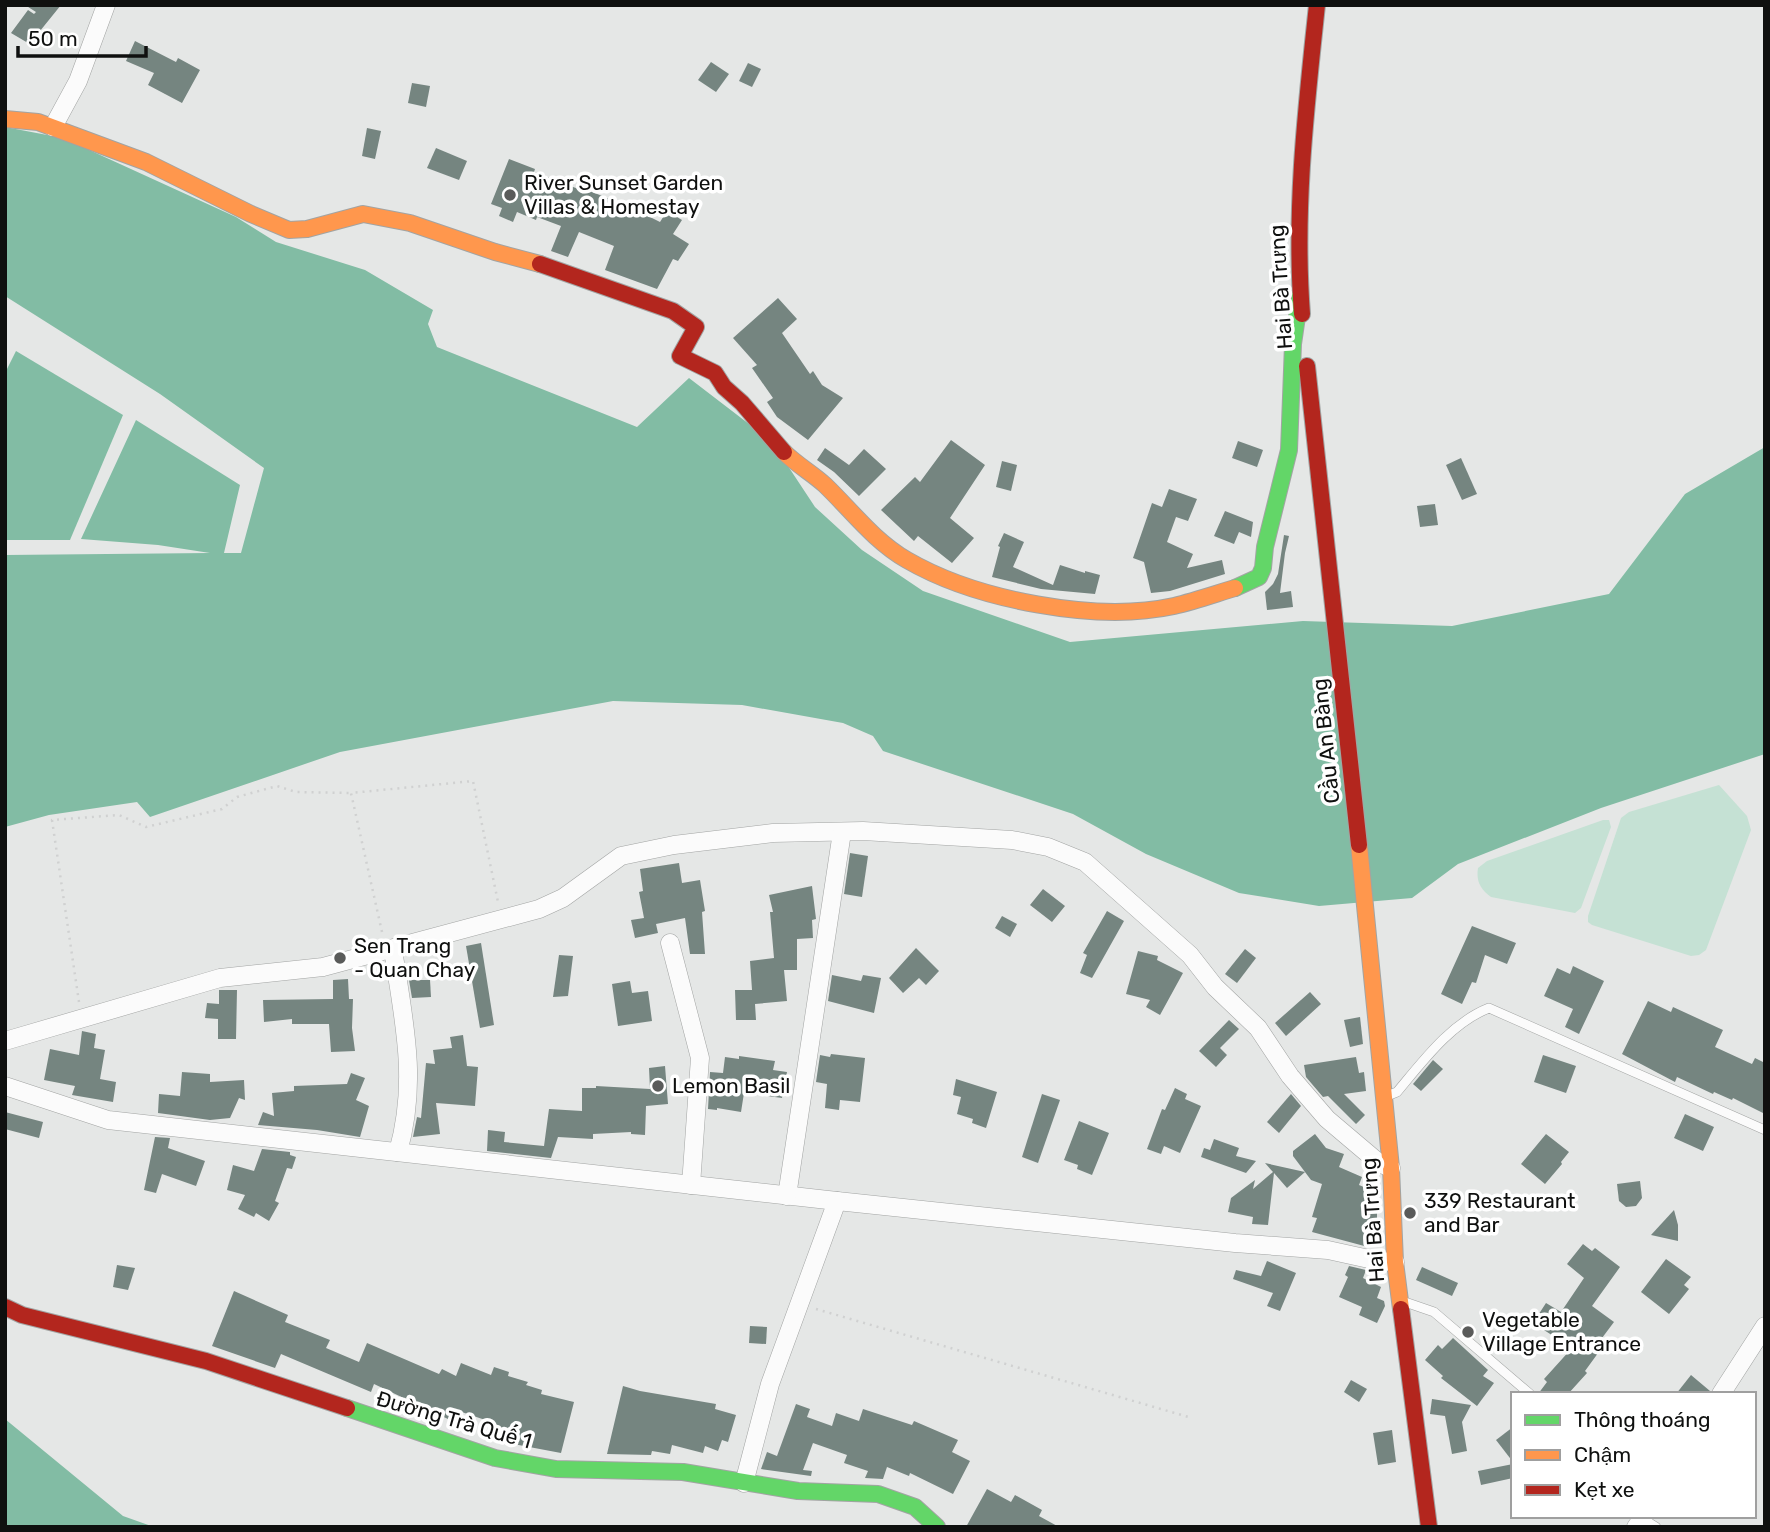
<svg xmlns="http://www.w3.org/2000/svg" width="1770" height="1532" viewBox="0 0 1770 1532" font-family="Rubik,sans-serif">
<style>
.green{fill:#c5e1d4}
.water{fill:#82bca4}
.building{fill:#758580}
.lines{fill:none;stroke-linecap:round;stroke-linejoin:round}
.lane-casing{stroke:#a2a4a3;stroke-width:10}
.street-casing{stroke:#a2a4a3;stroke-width:19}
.fast-casing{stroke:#a2a4a3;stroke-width:18}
.slow-casing{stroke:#a2a4a3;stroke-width:18}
.jam-casing{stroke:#a2a4a3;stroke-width:18}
.path{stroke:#d0d1d1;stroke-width:2.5;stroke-dasharray:2 5;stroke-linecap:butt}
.lane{stroke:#fbfbfb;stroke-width:9}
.street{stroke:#fbfbfb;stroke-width:18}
.fast{stroke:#63d668;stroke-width:16}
.slow{stroke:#ff974d;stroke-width:16}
.jam{stroke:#b3261e;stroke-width:16}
.poi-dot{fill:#5a5b5a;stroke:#fff;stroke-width:2.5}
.labels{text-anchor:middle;stroke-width:7;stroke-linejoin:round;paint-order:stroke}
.poi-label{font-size:21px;fill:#0f100f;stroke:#fff;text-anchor:start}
.street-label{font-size:21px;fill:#0f100f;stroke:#fff}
</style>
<rect width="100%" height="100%" fill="#e5e7e6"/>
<g class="green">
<path d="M1719,785l28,31 4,14 -45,120 -7,5 -8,1 -99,-31 -4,-3v-6l33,-98 8,-6z"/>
<path d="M1603,820h6l2,7 -30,81 -6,5 -84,-16c-11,-8 -15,-16 -13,-29l9,-7z"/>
</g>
<g class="water">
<path d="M5,127l58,11 173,79 40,25 89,28 68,40 -5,14 9,23 200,80 52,-49 60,46 31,30 35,53 47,43 61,41 147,51 233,-21 149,5 157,-32 76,-100 80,-47v307l-164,54 -143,56 -46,34 -93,8 -80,-13 -93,-39 -73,-40 -190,-63 -10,-15 -30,-13 -101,-18 -129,-4 -273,51 -190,65 -13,-15 -88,13 -44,12v-272l205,-2 -52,-8 -77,-6 55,-119 104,65 -16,68h17l23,-85 -104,-74 -155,-98z"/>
<path d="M16,351l107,64 -53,125h-65v-167z"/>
<path d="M5,1419l118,97 31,11h-149z"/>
</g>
<g class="building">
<path d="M25,5h36l-21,26 -3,-2 -9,14 -17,-10 17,-23 6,4 2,-2z"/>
<path d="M135,41l41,21 2,-4 22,12 -18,33 -34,-18 6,-12 -28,-12z"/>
<path d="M711,62l18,12 -13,18 -18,-12z"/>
<path d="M748,63l13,6 -9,18 -13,-6z"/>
<path d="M412,83l18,3 -4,21 -18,-4z"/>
<path d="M367,128l14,3 -6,28 -13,-3z"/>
<path d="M436,148l31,13 -8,19 -32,-12z"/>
<path d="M509,159l26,10 -1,3 47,18 1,-2 48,19 30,15 7,-11 15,9 -9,14 16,10 -11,17 -5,-2 -16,30 -52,-19 9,-24 -35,-14 -11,25 -17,-6 10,-25 -24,-9 -1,3 -19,-8 -4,10 -14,-6 3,-8 -11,-4z"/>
<path d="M778,298l19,21 -15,14 28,41 3,-3 9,14 21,13 -35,42 -31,-23 -10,-15 6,-4 -21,-30 5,-3 -24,-27z"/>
<path d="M951,440l34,25 -35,53 24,20 -22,25 -34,-27 -4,5 -33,-31 34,-33 5,5z"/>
<path d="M1238,441l25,9 -6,17 -25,-9z"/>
<path d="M825,448l24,17 15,-16 22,20 -27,27 -25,-24 -17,-12z"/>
<path d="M1461,458l16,36 -15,6 -16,-35z"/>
<path d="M1002,461l15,4 -6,26 -15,-4z"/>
<path d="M1169,489l28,10 -9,22 -12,-4 -9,25 26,12 -6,14 35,-8 3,14 -55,17 -19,2 -7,-31 -11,-4 19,-55 10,4z"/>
<path d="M1435,504l3,21 -18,2 -3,-21z"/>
<path d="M1225,511l28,11 -2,15 -12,-5 -5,12 -20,-8z"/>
<path d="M1004,533l20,9 -11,25 40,18 7,-20 25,8v-2l15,4 -5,19 -54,-5 -49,-12 8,-30 -2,-1z"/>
<path d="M1284,535l5,1 -4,17 -5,40 11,-2 2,16 -26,3 -2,-18 8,-8 5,-10z"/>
<path d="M850,853l18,3 -6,41 -18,-3z"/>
<path d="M679,863l3,20 18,-3 5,31 -3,1 3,42h-15l-5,-36 -29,6 2,9 -23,5 -4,-18 13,-2 -5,-26 4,-1 -3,-22z"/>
<path d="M812,886l4,33 -4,1 1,18 -16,1v31h-13l3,31 -32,3 1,16h-20l-1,-30h17l-2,-29 24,-3 -4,-46h3l-4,-17z"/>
<path d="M1043,889l22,17 -13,16 -22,-17z"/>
<path d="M1107,911l17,10 -32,57 -12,-5 7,-18 -4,-2z"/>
<path d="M1002,916l15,8 -7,13 -15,-9z"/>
<path d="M1472,926l44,17 -9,21 -22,-9 -9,28 -4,-1 -10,22 -21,-10z"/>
<path d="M481,943l13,82 -14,3 -14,-82z"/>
<path d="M916,948l23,23 -13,14 -7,-7 -16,15 -14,-15z"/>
<path d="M1245,949l11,9 -19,25 -12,-9z"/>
<path d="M1138,951l20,5 -1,4 26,13 -23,42 -14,-8 4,-7 -24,-6z"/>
<path d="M559,955l14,1 -5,40 -15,1z"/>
<path d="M1573,966l31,15 -25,53 -14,-7 8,-18 -29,-13 13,-28 13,6z"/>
<path d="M832,975l29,6 2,-6 18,3 -7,35 -46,-12z"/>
<path d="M348,979l1,20h4l-1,29 3,23 -24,1 -2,-28h-37v-5l-28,3 -1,-22 70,-1v-19z"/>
<path d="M409,980h21l1,17 -19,1z"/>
<path d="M630,981l2,12 16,-2 4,30 -34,5 -6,-42z"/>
<path d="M219,990h18l-1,49h-18v-20l-13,-1 2,-15 12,1z"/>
<path d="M1310,992l11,12 -35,32 -11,-13z"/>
<path d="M1648,1001l23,11 2,-5 50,23 -8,17 37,17 3,-6 10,5v51l-32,-16 -1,2 -18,-8 -1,2 -36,-17 -2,5 -53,-28z"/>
<path d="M1360,1017l3,27 -13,3 -6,-27z"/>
<path d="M1229,1020l10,9 -19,19 7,7 -11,12 -17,-16z"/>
<path d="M82,1031l14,3 -2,14 11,2 -5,29 16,3 -3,20 -41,-7 3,-9 -31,-6 6,-31 29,6z"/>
<path d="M463,1035l4,31 11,1 -3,39 -39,-3 4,31 -27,3 4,-20 4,1 5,-55 9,1 -2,-14 19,-2 -2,-11z"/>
<path d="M831,1054l34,4 -5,44 -20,-2 -1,10 -14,-2 2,-24 -11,-2 4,-27 10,2z"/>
<path d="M1543,1055l33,11 -10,27 -32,-11z"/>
<path d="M739,1056l36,5 -2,9 14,2 -5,26 -38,-5 -3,19 -24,-4v2l-9,-1 2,-37 13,1 2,-16 14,2z"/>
<path d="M1356,1057l3,16 5,-1 2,19 -22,3 21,21 -9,9 -28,-28 -5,1 -17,-20 -2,-12z"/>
<path d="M1433,1060l10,9 -22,22 -8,-7z"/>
<path d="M665,1066l3,38 -22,2 -1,29 -14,-1v-2l-38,2v5l-35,-2 -7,21 -64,-7 1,-21 17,2 -1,10 40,4 5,-37 33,2v-23h14v-2l54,3 -1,-21z"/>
<path d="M182,1072l28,2v8l34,-2 1,20 -6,-2 -9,20 -20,2 -52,-7 1,-19 21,2z"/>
<path d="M351,1073l14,5 -9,22 13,6 -9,31 -43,-7 -59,-5 5,-13 11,4 -2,-23 22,-2v-5l53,-2z"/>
<path d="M956,1079l41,13 -11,36 -14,-5 1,-4 -16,-5 4,-17 -8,-2z"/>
<path d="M1175,1088l12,6 -2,5 16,7 -21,47 -16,-7 -3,8 -14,-5 15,-40 3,1z"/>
<path d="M1042,1094l18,6 -22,63 -16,-6z"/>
<path d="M1291,1094l10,12 -22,27 -12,-11z"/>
<path d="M5,1112l38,10 -4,16 -34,-9z"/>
<path d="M1685,1114l29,13 -11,24 -29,-13z"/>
<path d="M1079,1121l30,12 -17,42 -15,-6 1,-4 -14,-5z"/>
<path d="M1315,1134l11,14 18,6 -5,13 23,10 -3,8 12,5 -7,16 13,3v10l-9,28 -56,-15 5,-14 -5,-1 10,-33 -11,-4 -6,-8 -18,16 -13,-15 -6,52 -16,-1 1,-7 -25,-5 3,-14 24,-18 -2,9 20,-17 -8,-9 40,9 -12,-16v-5z"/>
<path d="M1546,1134l23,18 -8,10 1,2 -17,20 -24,-20z"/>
<path d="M155,1137l15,1 -2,10 37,13 -9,25 -34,-12 -6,19 -12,-3z"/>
<path d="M1214,1139l25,9 -3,8 20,5 -10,12 -45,-16 3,-9 6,2z"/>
<path d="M262,1149l28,3v3l6,2 -4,12 -5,-1 -12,33 4,2 -10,18 -13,-8 -2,4 -16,-8 7,-14 -18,-5 6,-25 21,6z"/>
<path d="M1640,1181l2,17 -6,8 -10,1 -7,-6 -2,-17z"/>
<path d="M1674,1210l4,15v16l-27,-6z"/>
<path d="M1583,1244l9,7 3,-3 25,19 -28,39 22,16 -18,24 5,3 -16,22 2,2 -19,21h-30l9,-12 -3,-3 28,-31 -39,-25 13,-20 15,9 23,-34 -17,-14z"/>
<path d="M1666,1259l25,18 -7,8 5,4 -20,25 -28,-22z"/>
<path d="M1267,1261l29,12 -16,38 -13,-5 6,-13 -40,-14 3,-9 25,6z"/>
<path d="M117,1265l18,3 -7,22 -15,-3z"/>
<path d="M1349,1266l17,4 -3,8 18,9 -4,11 7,3 1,5 -8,17 -18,-8 3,-8 -23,-10 9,-20 -3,-2z"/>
<path d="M1422,1267l36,16 -6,13 -36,-16z"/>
<path d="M234,1291l54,24 -3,7 45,18 -4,8 33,14 8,-19 72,31 3,-5 14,7 5,-13 30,12 3,-8 15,5 -1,4 20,6 -2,3 16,5 -1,4 33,8 -13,51 -69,-13 4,-10 -4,-1 2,-6 -41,-14 -5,10 -74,-35 -3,8 -90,-38 -6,14 -63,-22z"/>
<path d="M750,1326l17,1 -1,17 -17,-1z"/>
<path d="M1453,1338l35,32 -5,6 11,7 -17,23 -36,-28 2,-2 -18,-16 13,-15 4,4z"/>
<path d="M1691,1375l19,16v3h-34z"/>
<path d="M1351,1380l16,9 -8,13 -15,-10z"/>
<path d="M623,1386l17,5 76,13 -1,5 21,6 -8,27 -6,-2 -4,11 -13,-5 -2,7 -31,-8 -2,9 -18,-3 -1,4 -44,-1z"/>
<path d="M1432,1399l39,6 -9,17 5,29 -15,3 -7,-38 -15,-2z"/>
<path d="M796,1404l14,5 -3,8 25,9 4,-13 23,8 4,-12 49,16 2,-4 44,19 -6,12 18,9 -17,33 -43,-21 -1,3 -22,-9 -4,12 -18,-1 3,-7 -24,-8 3,-8 -34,-12 -10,27 9,1 -1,5 -50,-7 6,-17 10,4z"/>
<path d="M1513,1427v35l-17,-22z"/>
<path d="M1392,1430l4,32 -18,3 -5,-32z"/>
<path d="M1513,1464v14l-32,7 -3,-14z"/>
<path d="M987,1489l24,13 4,-7 27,15 -3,6 20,11h-93z"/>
</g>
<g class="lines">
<g class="lane-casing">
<g id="lane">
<path d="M1387,1096l10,-4c26,-31 54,-69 92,-84l276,122"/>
<path d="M1405,1302l29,10 96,82"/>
<path d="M1643,1519l13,8"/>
</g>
</g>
<g class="street-casing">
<g id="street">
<path d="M53,127l25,-46 28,-76"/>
<path d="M670,943l30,115 -9,127"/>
<path d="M393,950c11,71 25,132 5,202"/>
<path d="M5,1041l215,-63 103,-11 216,-58 24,-11 58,-42 53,-11 99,-12 90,-2 149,9 36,7 37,15 105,93 25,32 43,41 32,48 37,43 52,44 12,5"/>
<path d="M5,1086l103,34 729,81 398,42 93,7 50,11 17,1"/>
<path d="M787,1196l55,-364"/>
<path d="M1721,1394l44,-68"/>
<path d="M744,1483l26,-99 67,-183"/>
<path d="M1636,1527l8,-11"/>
</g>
</g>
<g class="fast-casing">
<g id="fast">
<path d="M1235,588l24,-11 4,-9 2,-21 24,-97 4,-106 7,-48"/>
<path d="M347,1408l148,50 61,11 127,3 115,19 80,3 37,13 22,20"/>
</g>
</g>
<g class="slow-casing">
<g id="slow">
<path d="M5,119l33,3 108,40 105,52 38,16 18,-1 56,-15 47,9 85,29 45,12"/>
<path d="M784,452c13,13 28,21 41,33 27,26 49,56 82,75 69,40 189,63 267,46 21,-5 41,-12 61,-18"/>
<path d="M1359,845l32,323 4,94 6,47"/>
</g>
</g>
<g class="jam-casing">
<g id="jam">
<path d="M540,264l133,47 23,16 -16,29 35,17 9,14 18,16 42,49"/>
<path d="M1302,314c-8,-104 4,-206 15,-309"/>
<path d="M1307,366l52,479"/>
<path d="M5,1307l17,8 184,46 141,47"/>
<path d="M1401,1309l28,218"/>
</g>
</g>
<g class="path">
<path d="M382,932l-31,-139 122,-12 25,121"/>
<path d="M79,1002l-27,-182 67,-5 27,12 76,-18 15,-12 40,-11 19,6 55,1"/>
<path d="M816,1309l376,109"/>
</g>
<use href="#lane" class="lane"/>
<use href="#street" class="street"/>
<use href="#fast" class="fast"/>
<use href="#slow" class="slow"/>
<use href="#jam" class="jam"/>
</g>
<g class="poi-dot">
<circle cx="510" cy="195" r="7"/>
<circle cx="340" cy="958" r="7"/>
<circle cx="658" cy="1086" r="7"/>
<circle cx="1410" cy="1213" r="7"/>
<circle cx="1468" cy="1332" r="7"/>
</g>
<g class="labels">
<g class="poi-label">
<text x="524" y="190">River Sunset Garden<tspan x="524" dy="24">Villas &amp; Homestay</tspan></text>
<text x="354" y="953">Sen Trang<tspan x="354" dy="24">- Quan Chay</tspan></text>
<text x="672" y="1093">Lemon Basil</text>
<text x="1424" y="1208">339 Restaurant<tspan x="1424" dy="24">and Bar</tspan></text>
<text x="1482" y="1327">Vegetable<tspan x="1482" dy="24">Village Entrance</tspan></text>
</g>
<g class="street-label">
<text transform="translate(1281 287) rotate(-94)" y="7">Hai Bà Trưng</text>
<text transform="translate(1326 741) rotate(-96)" y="7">Cầu An Bàng</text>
<text transform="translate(1373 1220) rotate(-94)" y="7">Hai Bà Trưng</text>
<text transform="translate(454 1420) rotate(16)" y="7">Đường Trà Quế 1</text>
</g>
</g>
<rect width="1770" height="1532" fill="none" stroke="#0f100f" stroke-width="14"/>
<rect x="1511" y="1392" width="245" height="126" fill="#ffffff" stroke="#9f9f9f" stroke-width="2"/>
<rect x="1525" y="1415" width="35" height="10" fill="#63d668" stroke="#9f9f9f" stroke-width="2"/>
<text x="1574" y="1427" font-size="21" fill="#0f100f">Thông thoáng</text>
<rect x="1525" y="1450" width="35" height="10" fill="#ff974d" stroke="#9f9f9f" stroke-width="2"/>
<text x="1574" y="1462" font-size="21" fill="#0f100f">Chậm</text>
<rect x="1525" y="1485" width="35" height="10" fill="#b3261e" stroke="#9f9f9f" stroke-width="2"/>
<text x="1574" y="1497" font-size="21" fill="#0f100f">Kẹt xe</text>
<path d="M18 46v10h128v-10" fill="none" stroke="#0f100f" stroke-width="3.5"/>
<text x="28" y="46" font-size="21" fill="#0f100f" stroke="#ffffff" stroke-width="5" paint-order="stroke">50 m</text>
</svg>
